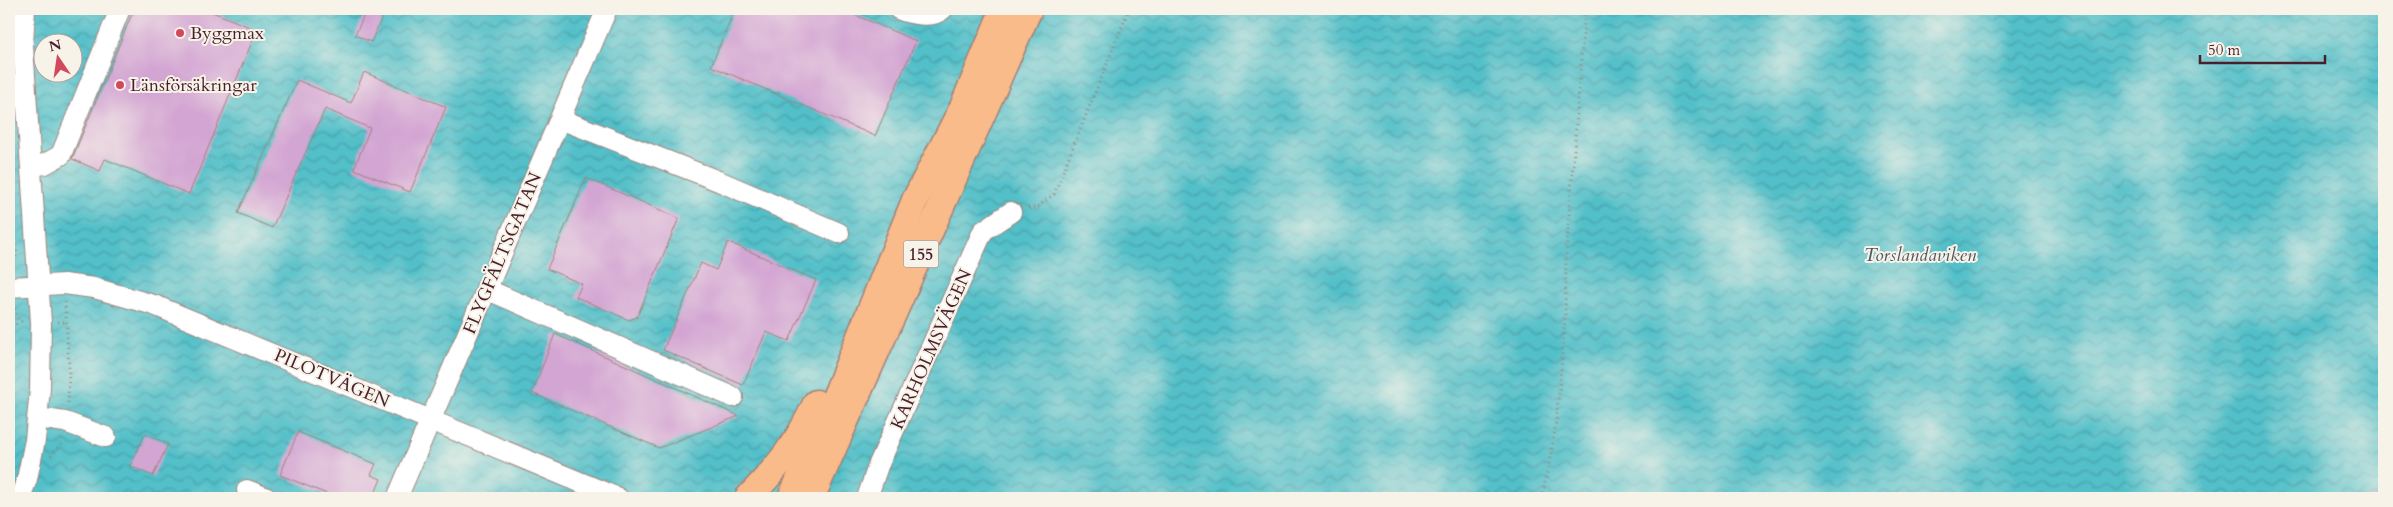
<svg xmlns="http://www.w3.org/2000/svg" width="2393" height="507" viewBox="0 0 2393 507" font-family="Cardo,serif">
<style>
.water{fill:url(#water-waves);stroke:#4e707a;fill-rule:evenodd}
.building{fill:#d3a5d3}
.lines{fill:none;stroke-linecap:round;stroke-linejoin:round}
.minor-casing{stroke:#9d827a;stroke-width:22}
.major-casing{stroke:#9d827a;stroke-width:29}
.path{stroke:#9d827a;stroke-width:3;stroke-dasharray:1 4;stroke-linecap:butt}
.minor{stroke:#fff;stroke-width:20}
.major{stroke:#fabb8b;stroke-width:26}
.poi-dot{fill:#d1495b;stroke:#f7f3e8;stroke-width:2}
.labels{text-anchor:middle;stroke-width:4;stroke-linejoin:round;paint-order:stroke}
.shield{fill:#f7f3e8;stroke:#7e5f64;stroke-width:1}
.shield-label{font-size:16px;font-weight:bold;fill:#4a1f2b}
.poi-label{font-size:18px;fill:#4a1f2b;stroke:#f7f3e8;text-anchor:start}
.street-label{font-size:18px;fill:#4a1f2b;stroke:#f7f3e8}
.water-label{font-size:19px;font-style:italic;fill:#4d5762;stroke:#f7f3e8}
</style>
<defs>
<pattern id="water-waves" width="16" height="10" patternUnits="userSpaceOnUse" patternTransform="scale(1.25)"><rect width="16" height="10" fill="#52c0c9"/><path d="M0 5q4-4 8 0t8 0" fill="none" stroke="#469ba3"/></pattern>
</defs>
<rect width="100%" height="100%" fill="#f7f3e8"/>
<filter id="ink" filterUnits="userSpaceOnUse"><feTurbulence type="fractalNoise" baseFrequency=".02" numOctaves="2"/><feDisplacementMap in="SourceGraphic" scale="10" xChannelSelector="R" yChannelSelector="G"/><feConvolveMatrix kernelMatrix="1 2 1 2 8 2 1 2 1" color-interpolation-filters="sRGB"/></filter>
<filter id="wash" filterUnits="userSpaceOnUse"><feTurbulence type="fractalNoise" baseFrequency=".0096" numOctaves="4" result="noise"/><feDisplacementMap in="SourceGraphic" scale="20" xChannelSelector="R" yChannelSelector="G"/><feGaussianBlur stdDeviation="1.12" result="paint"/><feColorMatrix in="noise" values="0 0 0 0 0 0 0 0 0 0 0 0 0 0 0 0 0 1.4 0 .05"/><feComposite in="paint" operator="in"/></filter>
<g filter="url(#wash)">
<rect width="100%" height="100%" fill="#f0e4c9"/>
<path class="water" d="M9,9h2375v489h-2375zM42,42h30v30h-30z"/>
<g id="blocks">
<g class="building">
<path d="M134,9h71l52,21 -68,164 -84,-35 -5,12 -28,-12z"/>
<path d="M367,9h19l-15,33 -16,-7z"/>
<path d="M735,9h106l75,32 -41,95 -164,-70z"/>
<path d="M364,72l82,35 -36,85 -56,-23 16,-41 -45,-19 -53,119 -34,-15 59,-133 54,23z"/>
<path d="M586,178l93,40 -42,99 -8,3 -53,-23 6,-13 -35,-15z"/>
<path d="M728,242l88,38 -27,61 -23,-9 -23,53 -80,-35 38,-87 15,7z"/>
<path d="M555,334l184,82 -80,32 -127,-55z"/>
<path d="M298,432l78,32 -5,11 10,4 -8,19h-36l-57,-23z"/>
<path d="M145,434l23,10 -15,32 -23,-10z"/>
</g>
</g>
</g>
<g filter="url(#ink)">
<use href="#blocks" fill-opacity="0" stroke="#9d827a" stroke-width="1"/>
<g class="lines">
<g class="minor-casing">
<g id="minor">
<path d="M898,9c12,5 35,10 45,0"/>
<path d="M560,119l161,63 118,51"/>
<path d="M32,166l13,-2 16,-9 59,-146"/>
<path d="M9,287l55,-3 30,4 60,17 464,193"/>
<path d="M486,289l247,108"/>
<path d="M38,418l27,4 41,15"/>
<path d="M247,490l20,8"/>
<path d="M20,498l7,-19 8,-39 5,-51 1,-66 -18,-278 2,-36"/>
<path d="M397,498l210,-489"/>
<path d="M867,498l11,-32 105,-235 28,-19"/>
</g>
</g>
<g class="major-casing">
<g id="major">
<path d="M748,498c29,-30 51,-56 68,-95"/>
<path d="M791,498l31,-68 93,-230 47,-91 42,-100"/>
<path d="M811,498l218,-489"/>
</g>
</g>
<g class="path">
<path d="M9,143l3,34"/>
<path d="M1028,208l9,-1 17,-13 75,-185"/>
<path d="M11,271l6,-20"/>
<path d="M65,302l4,64 -1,39"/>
<path d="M13,304l6,17 5,1"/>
<path d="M58,322h8"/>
<path d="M9,332l10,-11"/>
<path d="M51,456l10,-12 1,-6"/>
<path d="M1542,498l12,-61 5,-44 6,-76 1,-62 19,-246"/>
</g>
<use href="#minor" class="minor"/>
<use href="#major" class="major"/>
</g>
</g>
<g class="poi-dot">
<circle cx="180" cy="33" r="5"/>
<circle cx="120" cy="85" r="5"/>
</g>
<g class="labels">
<rect class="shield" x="903.5" y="240.5" width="35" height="27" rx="4"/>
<g class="shield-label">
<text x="921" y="260">155</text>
</g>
<g class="poi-label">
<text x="190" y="39">Byggmax</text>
<text x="130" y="91">Länsförsäkringar</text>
</g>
<g class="street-label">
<text transform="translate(502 253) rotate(-67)" y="6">FLYGFÄLTSGATAN</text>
<text transform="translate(931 349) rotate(-66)" y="6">KARHOLMSVÄGEN</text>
<text transform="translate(332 378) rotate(23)" y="6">PILOTVÄGEN</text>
</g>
<g class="water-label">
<text x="1920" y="261">Torslandaviken</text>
</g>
</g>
<rect width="2393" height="507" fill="none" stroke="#f7f3e8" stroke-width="30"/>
<g transform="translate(58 58) rotate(347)"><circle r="24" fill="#f7f3e8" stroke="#b29e9c"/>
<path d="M0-4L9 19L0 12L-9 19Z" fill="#d1495b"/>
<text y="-8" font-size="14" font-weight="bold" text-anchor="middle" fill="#4a1f2b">N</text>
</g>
<path d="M2200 55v8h125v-8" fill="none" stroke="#4a1f2b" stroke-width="2.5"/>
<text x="2208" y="55" font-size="15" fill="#4a1f2b" stroke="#f7f3e8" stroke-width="4" paint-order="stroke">50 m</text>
</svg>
